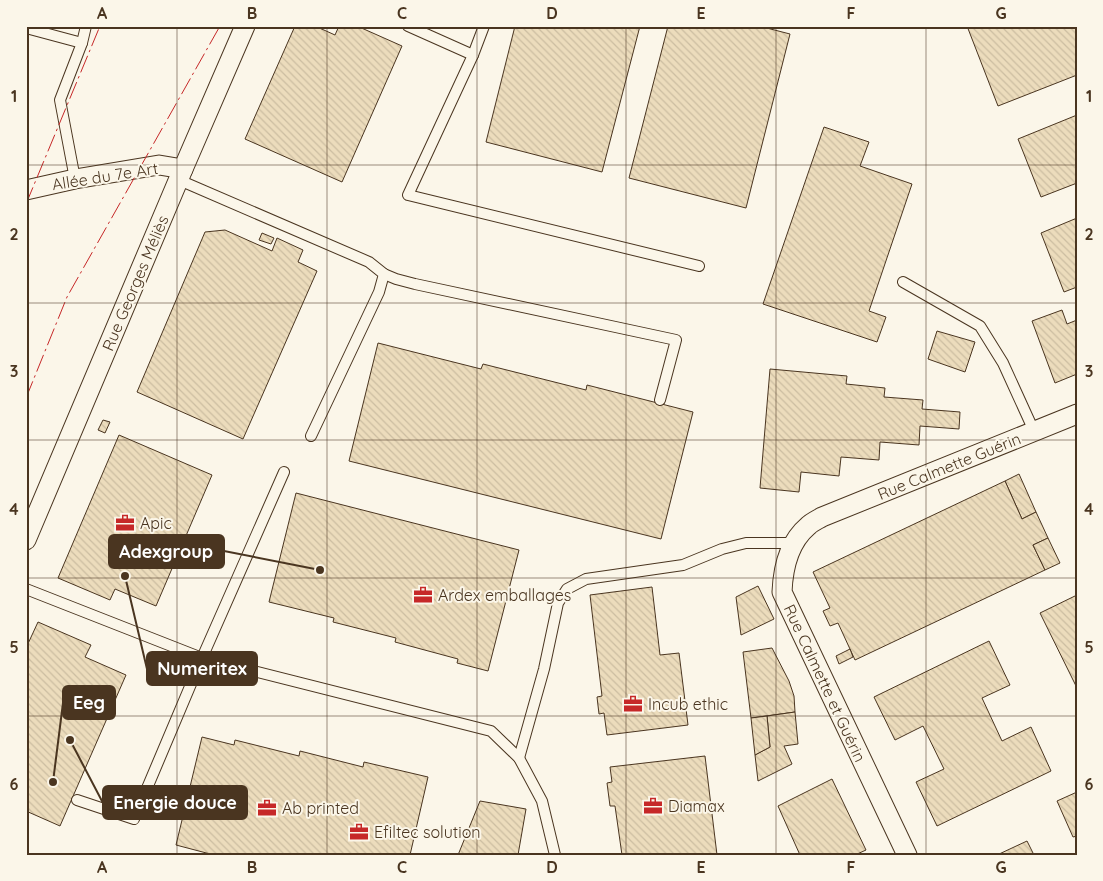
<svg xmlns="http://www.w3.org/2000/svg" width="1103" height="881" viewBox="0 0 1103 881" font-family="Quicksand,sans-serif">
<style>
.building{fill:url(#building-back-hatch);stroke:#4a3520}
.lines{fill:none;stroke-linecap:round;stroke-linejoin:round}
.service-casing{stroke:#4a3520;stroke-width:12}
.minor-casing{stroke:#4a3520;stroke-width:21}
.service{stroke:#fbf6e9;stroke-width:10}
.minor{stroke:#fbf6e9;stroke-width:19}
.power{stroke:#c62828;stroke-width:1;stroke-dasharray:18 4 2.5 4;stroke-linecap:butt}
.grid{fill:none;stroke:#4a3520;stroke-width:1;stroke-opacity:0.55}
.labels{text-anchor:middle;stroke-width:4;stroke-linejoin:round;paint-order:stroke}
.street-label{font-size:16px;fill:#4a3520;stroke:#fbf6e9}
.poi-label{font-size:16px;fill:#4a3520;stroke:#fbf6e9;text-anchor:start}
.leader{fill:none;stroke:#4a3520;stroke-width:2}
.callout-dot{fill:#4a3520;stroke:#fbf6e9;stroke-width:2}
.callout{fill:#4a3520;stroke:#4a3520;stroke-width:2}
.callout-label{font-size:18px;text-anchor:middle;font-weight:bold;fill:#fff}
.neatline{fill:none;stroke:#4a3520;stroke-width:2}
.grid-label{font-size:16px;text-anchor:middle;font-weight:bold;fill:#4a3520}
</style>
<defs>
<pattern id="building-back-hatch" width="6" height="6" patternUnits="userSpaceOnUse" patternTransform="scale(1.25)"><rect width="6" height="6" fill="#ecdcbc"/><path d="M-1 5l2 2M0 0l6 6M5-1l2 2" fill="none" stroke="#ccbda1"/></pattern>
</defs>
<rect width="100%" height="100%" fill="#fbf6e9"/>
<g class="building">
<path d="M295,26h20l20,9 4,-9h18l45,20 -60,136 -97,-43z"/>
<path d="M515,26h125l-38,146 -116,-30z"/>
<path d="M668,26h91l31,8 -44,174 -117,-30z"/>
<path d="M967,26h110v49l-79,31z"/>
<path d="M1077,115v68l-36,14 -23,-58z"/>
<path d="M824,127l45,15 -9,24 52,18 -43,127 17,6 -9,25 -114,-38z"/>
<path d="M1077,218v69l-13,5 -23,-59z"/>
<path d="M225,230l47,21 5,-13 26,12 -5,12 19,9 -74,168 -106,-47 68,-160z"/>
<path d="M262,233l12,5 -3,6 -12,-4z"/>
<path d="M1062,310l5,14 10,-4v54l-22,9 -23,-62z"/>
<path d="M937,331l38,11 -10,30 -37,-13z"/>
<path d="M378,343l103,26 2,-5 103,26 1,-5 106,27 -32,127 -312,-78z"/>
<path d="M770,369l77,7 -1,8 39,4 -1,9 39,3 -1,9 38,3 -1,17 -39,-3 -1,19 -39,-3 -1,18 -38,-3 -2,19 -38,-4 -2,20 -39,-4z"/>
<path d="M103,420l7,2 -5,11 -7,-3z"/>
<path d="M119,435l93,40 -56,131 -41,-17 -5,11 -52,-22z"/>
<path d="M1019,474l17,38 -14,7 -17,-38z"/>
<path d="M1005,481l17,38 14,-7 12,26 -15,7 12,25 -190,90 -17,-37 -8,3 -7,-15 7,-3 -17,-36z"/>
<path d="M296,493l223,57 -31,121 -31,-8 1,-4 -63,-17 1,-4 -63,-16 1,-4 -65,-16z"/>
<path d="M1048,538l12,25 -15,7 -12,-25z"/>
<path d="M758,586l16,33 -33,16 -5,-38z"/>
<path d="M652,587l8,68 19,-2 9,72 -81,10 -3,-22 -5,1 -2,-17 5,-1 -12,-101z"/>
<path d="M1077,595v93l-37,-75z"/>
<path d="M38,622l53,23 -6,12 41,18 -66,151 -34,-15v-163z"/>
<path d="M989,641l21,44 -28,13 20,43 29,-14 20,44 -114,55 -21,-44 28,-13 -21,-43 -28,14 -21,-43z"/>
<path d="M772,648l17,33 5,15 1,16 -44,6 -8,-66z"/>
<path d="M850,649l3,8 -14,7 -3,-8z"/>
<path d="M795,712l3,32 -14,2 8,18 -34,17 -3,-26 15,-8 -3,-31z"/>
<path d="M767,716l3,31 -15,8 -4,-37z"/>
<path d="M202,737l32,8 1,-5 64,16 1,-5 63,16 1,-5 64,15 -18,78h-196l-38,-10z"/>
<path d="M705,756l12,99h-95l-7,-49h-5l-3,-23 5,-1 -2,-15z"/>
<path d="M832,779l34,71 -11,5h-55l-22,-49z"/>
<path d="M1077,792v44l-4,1 -16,-36z"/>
<path d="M480,801l46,8 -8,46h-60z"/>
<path d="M1027,841l7,14h-37z"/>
</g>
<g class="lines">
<g class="service-casing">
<g id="service">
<path d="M408,26l65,29"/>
<path d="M484,26l-11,29 -65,140 291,71"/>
<path d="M26,28l56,15"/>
<path d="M75,179l-15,-79 22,-57 4,-17"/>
<path d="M179,180l190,82 15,12 -5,18 -68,144"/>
<path d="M384,274l12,5 19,5 261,56 -16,60"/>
<path d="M903,282l77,44 23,37 31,68"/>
<path d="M26,589l176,69 289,73 28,27 23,43 13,54"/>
<path d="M519,758l25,-89 14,-66 9,-14 19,-10 97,-14 39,-16 24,-6h49"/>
<path d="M77,800l57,19 68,-161 82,-186"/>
</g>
</g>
<g class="minor-casing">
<g id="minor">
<path d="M26,190l49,-11 84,-14 24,4"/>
<path d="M26,540l157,-371 62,-143"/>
<path d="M907,855l-125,-263c1,-24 7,-50 26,-66 4,-4 9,-6 14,-9l255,-103"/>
</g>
</g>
<use href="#service" class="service"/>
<use href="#minor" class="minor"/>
<g class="power">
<path d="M26,204l74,-178"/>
<path d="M26,398l41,-101 153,-271"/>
</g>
</g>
<path class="grid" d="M177,26v829M327,26v829M477,26v829M626,26v829M776,26v829M926,26v829M26,165h1051M26,303h1051M26,440h1051M26,578h1051M26,716h1051"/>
<defs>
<g id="office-bare" transform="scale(1.5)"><path d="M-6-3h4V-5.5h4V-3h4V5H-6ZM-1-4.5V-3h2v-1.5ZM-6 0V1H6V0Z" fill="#c62828" stroke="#fbf6e9" stroke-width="2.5" paint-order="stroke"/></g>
</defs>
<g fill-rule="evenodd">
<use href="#office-bare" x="125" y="523"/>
<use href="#office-bare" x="423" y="595"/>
<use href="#office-bare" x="633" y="704"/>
<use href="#office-bare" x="653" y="806"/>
<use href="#office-bare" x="267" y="808"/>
<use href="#office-bare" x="359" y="832"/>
</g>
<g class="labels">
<g class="street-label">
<text transform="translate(105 176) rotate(-9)" y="6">Allée du 7e Art</text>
<text transform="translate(135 283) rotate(-67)" y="6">Rue Georges Méliès</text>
<text transform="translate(949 466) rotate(-22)" y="6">Rue Calmette Guérin</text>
<text transform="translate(825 683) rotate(65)" y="6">Rue Calmette et Guérin</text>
</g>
<g class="poi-label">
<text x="140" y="529">Apic</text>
<text x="438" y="601">Ardex emballages</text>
<text x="648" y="710">Incub ethic</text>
<text x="668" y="812">Diamax</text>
<text x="282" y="814">Ab printed</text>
<text x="374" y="838">Efiltec solution</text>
</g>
</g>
<path class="leader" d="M320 570L224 551M125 576L147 669M53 782L63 703M70 740L103 803"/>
<g class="callout-dot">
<circle cx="320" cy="570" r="5"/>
<circle cx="125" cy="576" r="5"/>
<circle cx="53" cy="782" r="5"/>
<circle cx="70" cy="740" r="5"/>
</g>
<g class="callout">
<rect x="109" y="535" width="115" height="33" rx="5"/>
<rect x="147" y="652" width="110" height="33" rx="5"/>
<rect x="63" y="686" width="52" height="33" rx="5"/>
<rect x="103" y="786" width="144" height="33" rx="5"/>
</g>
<g class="callout-label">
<text x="166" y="558">Adexgroup</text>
<text x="202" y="675">Numeritex</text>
<text x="89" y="709">Eeg</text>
<text x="175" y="809">Energie douce</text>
</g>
<rect width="1103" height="881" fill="none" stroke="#fbf6e9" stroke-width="55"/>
<rect x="28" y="28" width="1048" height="826" class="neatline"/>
<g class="grid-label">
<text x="102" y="19">A</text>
<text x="252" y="19">B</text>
<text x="402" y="19">C</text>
<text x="552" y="19">D</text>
<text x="701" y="19">E</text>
<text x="851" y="19">F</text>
<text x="1001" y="19">G</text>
<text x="14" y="102">1</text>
<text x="1089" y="102">1</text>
<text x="14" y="240">2</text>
<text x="1089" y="240">2</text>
<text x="14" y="377">3</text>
<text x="1089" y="377">3</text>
<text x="14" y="515">4</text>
<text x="1089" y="515">4</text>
<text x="14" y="653">5</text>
<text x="1089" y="653">5</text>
<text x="14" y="790">6</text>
<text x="1089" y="790">6</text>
<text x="102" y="873">A</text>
<text x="252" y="873">B</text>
<text x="402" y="873">C</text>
<text x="552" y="873">D</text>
<text x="701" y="873">E</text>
<text x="851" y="873">F</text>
<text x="1001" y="873">G</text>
</g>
</svg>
